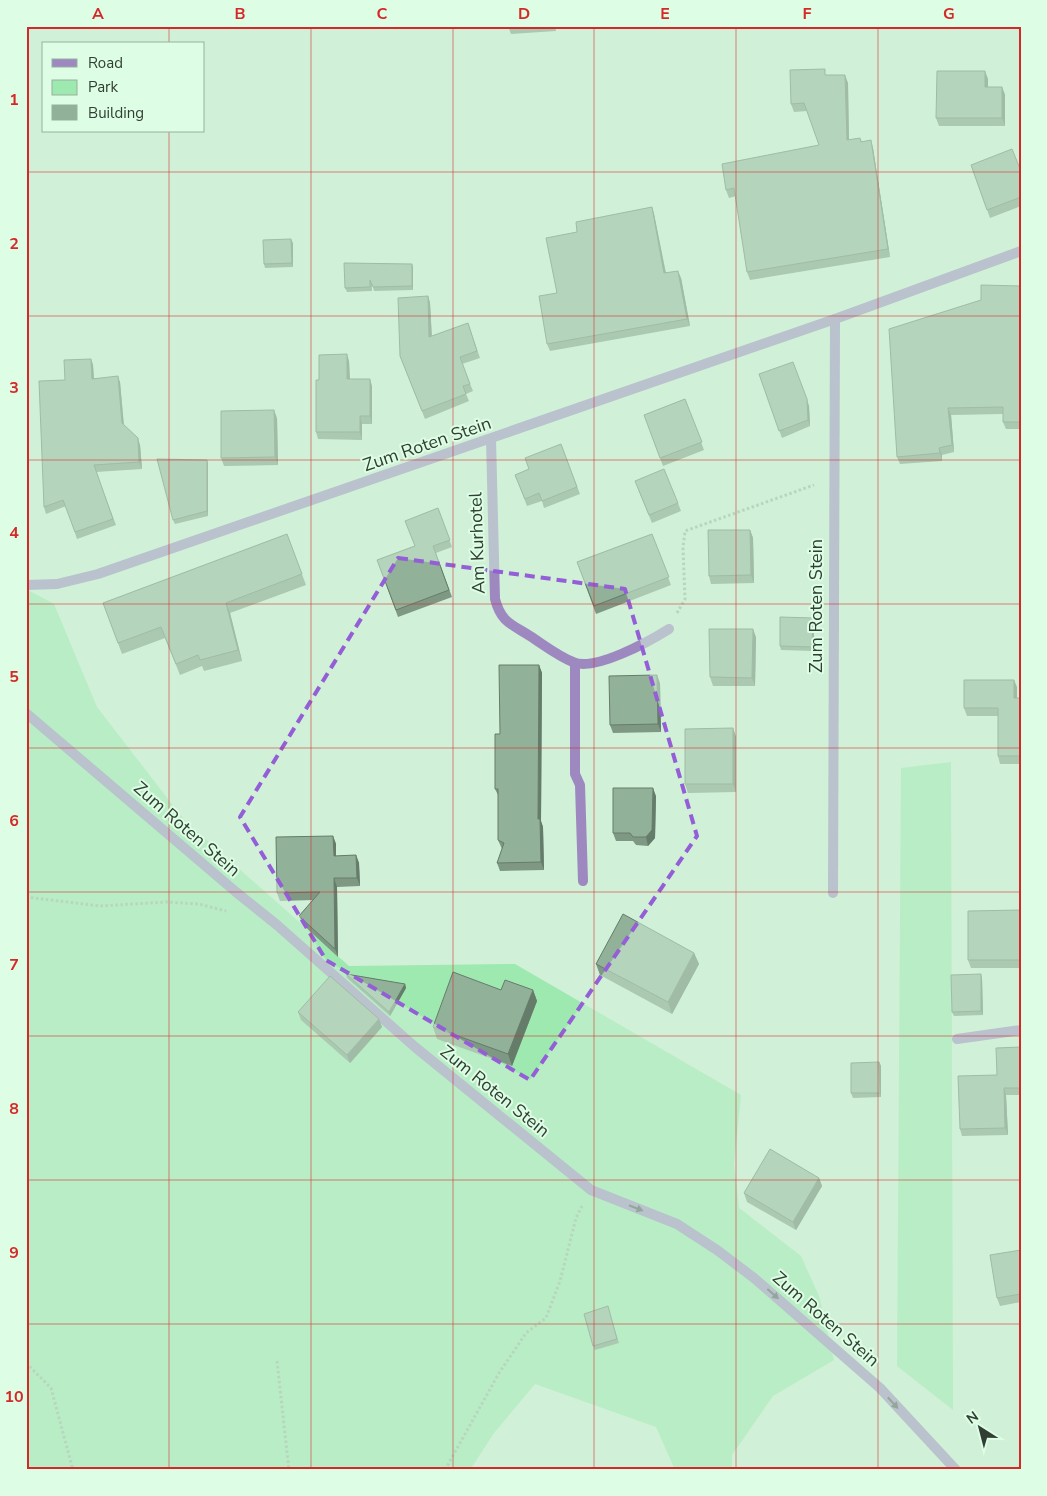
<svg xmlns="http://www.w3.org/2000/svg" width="1047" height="1496" viewBox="0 0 1047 1496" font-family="'Nunito Sans',sans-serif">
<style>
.green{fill:#9de9b0}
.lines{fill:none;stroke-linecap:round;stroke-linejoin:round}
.path{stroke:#9cb6a2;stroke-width:3;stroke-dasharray:2.5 2.5;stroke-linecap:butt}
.minor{stroke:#9d89c0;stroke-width:10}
.wall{fill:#7e9884}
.shaded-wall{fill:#667c6b}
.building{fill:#92b199;stroke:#667c6b}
.oneway{fill:#474d50}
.marked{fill:none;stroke:#945ed7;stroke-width:4;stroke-dasharray:10 6;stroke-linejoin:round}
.grid{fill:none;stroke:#d62828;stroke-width:1;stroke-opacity:0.55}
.labels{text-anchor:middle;stroke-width:4;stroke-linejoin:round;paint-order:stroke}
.street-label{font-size:18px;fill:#313e34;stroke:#ddfde4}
.neatline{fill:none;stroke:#d62828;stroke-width:2}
.grid-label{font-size:16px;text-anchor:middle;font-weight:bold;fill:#d62828}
</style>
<rect width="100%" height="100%" fill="#d0f0d7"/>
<g class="green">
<path d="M26,589l28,15 43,103 88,114 164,145 166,-2 226,131 -7,69 5,44 62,48 18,40 15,64 -61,36 -41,59v15h-57l-19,-43 -121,-43 -41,49 -24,37h-444z"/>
<path d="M951,762l2,648 -56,-44 4,-598z"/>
</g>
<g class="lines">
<g class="path">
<path d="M677,613l8,-14 -2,-51 2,-17 129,-46"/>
<path d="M26,897l74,9 67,-4 32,2 27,7"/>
<path d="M277,1361l12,109"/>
<path d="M26,1363l25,25 22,82"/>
<path d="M445,1470l54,-97 27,-40 20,-15 14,-37 16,-63 6,-12"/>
</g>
<g class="minor">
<path d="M491,439l4,160c6,23 16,25 35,37 14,9 28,20 43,26 21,10 77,-21 96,-33"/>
<path d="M26,585l31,-1 41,-10 737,-255 186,-68"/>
<path d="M575,664v110l5,11 3,96"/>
<path d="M26,713l210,179 41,33 138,122 176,143 86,34 40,26 37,28 126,110 76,82"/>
<path d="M833,893l2,-574"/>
<path d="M957,1039l64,-9"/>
</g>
</g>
<g class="wall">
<path d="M508,26h47l1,5 -45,3z"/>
<path d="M827,75l21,8 1,57 11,-2 2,4 11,6 17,109 -140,23 -3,-8 -11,-76 -7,2 -3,-8 93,-45 -12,-34 -13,1 -3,-8z"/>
<path d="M988,79v8h14l3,8v31h-66l-3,-8z"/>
<path d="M971,165l50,6v35l-31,12z"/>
<path d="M652,207l2,7 12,59 15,5 9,48 -140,25 -3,-7 10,-51 20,-61z"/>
<path d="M293,243v24l-28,1 -1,-4z"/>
<path d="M412,264l1,4v22l-39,1 -2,-7v7l-25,1 -2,-4z"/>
<path d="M1021,286v143h-15l-3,-7v-8l-52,1 3,37 -12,3v6l-42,3 -3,-7 84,-157z"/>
<path d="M428,296l2,7 2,33 36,-13 12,35 -18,6 11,27 -7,3 3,7 -44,18 -25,-63z"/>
<path d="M91,359l2,6 1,13 26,4 4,43 16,20 2,24 -46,3 20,53 -39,14 -11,-33 -20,8 -2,-7 21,-127z"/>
<path d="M349,361l1,18 22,7v38h-10v16l-44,-1 -2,-7 3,-52z"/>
<path d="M759,374l50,32 1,20 -28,12z"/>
<path d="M685,399l19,51 -41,16 -19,-51z"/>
<path d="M277,418l1,47 -54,1 -3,-8z"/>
<path d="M561,444l19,50 -36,14 -2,-7 -15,5 -12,-31 14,-6z"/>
<path d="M207,460l1,4v52l-33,8 -2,-4z"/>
<path d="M638,489l40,14 3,8 -29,12z"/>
<path d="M438,508l14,39 -16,6 16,44 -54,20 -21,-57 37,-14z"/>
<path d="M750,530l3,8 1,45 -43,1 -2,-8z"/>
<path d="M287,534l19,51 -76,28 12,48 -38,10 -2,-5 -22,9 -15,-37 -43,16 -19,-51z"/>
<path d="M652,534l19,51 -75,29 -19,-52z"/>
<path d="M813,618l1,4v29l-33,-1 -1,-4z"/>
<path d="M756,637l-1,49h-42l-3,-9z"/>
<path d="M539,665l3,8 -1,148 2,6 1,43 -44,1 -3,-8 5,-14 -4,-9v-45l-3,-6 5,-55z"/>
<path d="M660,683l1,49 -48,1 -3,-8z"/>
<path d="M1017,687v11h4v66h-21l-2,-8v-40h-31l-3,-8z"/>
<path d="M733,728l3,9v55l-48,1 -3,-9z"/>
<path d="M656,796l-1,42 -7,8 -12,-1 -3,-4h-17l-3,-8z"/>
<path d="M333,836l3,8v12l20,-1 3,8 1,23 -23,1 1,70 -36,-33 -3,-8 14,-16 -33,1 -3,-8z"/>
<path d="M1021,910v58h-50l-3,-8z"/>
<path d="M694,953l5,11 -27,50 -72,-39 -4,-11z"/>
<path d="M346,974l59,10 1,4 -16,28 -43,-38z"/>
<path d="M982,978l1,37 -29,1 -2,-4z"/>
<path d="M501,990h32l4,11 -25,65 -75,-27 -4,-12z"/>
<path d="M298,1012l81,7 3,8 -32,36 -49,-43z"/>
<path d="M1021,1047v48h-15l2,40 -46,1 -2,-7 37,-54z"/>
<path d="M879,1062l2,4v31l-28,1 -2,-5z"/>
<path d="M819,1178l3,8 -26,44 -49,-28 -3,-9z"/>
<path d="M1021,1250v52l-21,4 -3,-8z"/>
<path d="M609,1311l10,32 -24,7 -11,-36z"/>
</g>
<g class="shaded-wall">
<path d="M985,71l3,8v16l-3,-8z"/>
<path d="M845,75l3,8 1,65 -2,-8z"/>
<path d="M1002,87l3,8v31l-3,-8z"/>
<path d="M871,140l2,8 17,109 -2,-8z"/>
<path d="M652,207l2,7 13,66 -3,-7z"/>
<path d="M291,239l2,4v24l-1,-4z"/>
<path d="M412,264l1,4v22l-1,-4z"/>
<path d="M678,271l3,7 9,48 -3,-7z"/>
<path d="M428,296l2,7 2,41 -3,-7z"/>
<path d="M347,354l2,7 1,25 -3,-7z"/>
<path d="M91,359l2,6 1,20 -2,-6z"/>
<path d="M118,376l2,6 4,47 -2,-6z"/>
<path d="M370,379l2,7v38l-2,-8z"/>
<path d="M807,399l2,7 1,20 -2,-6z"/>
<path d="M948,408l3,7 3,37 -2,-7z"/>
<path d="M274,410l3,8 1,47 -3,-8z"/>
<path d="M360,416l2,8v16l-2,-8z"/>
<path d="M138,438l2,7 2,24 -3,-7z"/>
<path d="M939,448l3,7v6l-2,-8z"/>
<path d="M207,460l1,4v52l-1,-5z"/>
<path d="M750,530l3,8 1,45 -3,-8z"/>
<path d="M226,603l4,10 12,48 -4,-11z"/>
<path d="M813,618l1,4v29l-2,-4z"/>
<path d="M753,629l3,8 -1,49 -3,-8z"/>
<path d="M539,665l3,8 -1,148 2,6 1,43 -3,-8 -3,-43z"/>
<path d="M657,675l3,8 1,49 -3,-8z"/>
<path d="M1014,680l3,7v19l-3,-8z"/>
<path d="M733,728l3,9v55l-3,-8z"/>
<path d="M653,788l3,8 -1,42 -7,8 -2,-9z"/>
<path d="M333,836l3,8v20l-2,-8z"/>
<path d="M356,855l3,8 1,23 -3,-8z"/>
<path d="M334,878l3,9 1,70 -3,-8z"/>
<path d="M694,953l5,11 -27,50 -4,-12z"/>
<path d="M981,974l1,4 1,37 -2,-4z"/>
<path d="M405,984l1,4 -16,28 -1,-4z"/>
<path d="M533,990l4,11 -25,65 -4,-12z"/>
<path d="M379,1019l3,8 -32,36 -3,-8z"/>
<path d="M879,1062l2,4v31l-1,-4z"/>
<path d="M1004,1088l2,7 2,40 -3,-7z"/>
<path d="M819,1178l3,8 -26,44 -3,-8z"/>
</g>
<g class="building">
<path d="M825,69v6h20l2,65 13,-2 1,4 10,-2 17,109 -141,23 -13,-84 -8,2 -4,-26 97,-19 -15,-42 -13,1 -1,-34z"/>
<path d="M937,71h48v16h17v31h-66z"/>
<path d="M1012,149l9,22v26l-34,13 -16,-45z"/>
<path d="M652,207l12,66 14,-2 9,48 -140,25 -8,-48 18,-3 -11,-55 31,-6 -1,-10z"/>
<path d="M291,239l1,24 -28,1 -1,-24z"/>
<path d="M344,263l68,1v22l-39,1 -3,-7v7l-25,1z"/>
<path d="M981,285l40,1v136h-18v-15l-55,1 4,37 -13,3 1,5 -43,4 -8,-128 92,-29z"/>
<path d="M428,296l1,41 39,-14 9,28 -17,6 10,27 -7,2 3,8 -44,17 -22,-55 -2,-58z"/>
<path d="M347,354v25h23v37h-10v16h-44v-52h3v-25z"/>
<path d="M91,359l1,20 26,-3 4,47 16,15 1,24 -45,3 19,54 -38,13 -12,-32 -19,7 -5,-126 26,-1 -1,-20z"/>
<path d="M793,362l14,37 1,21 -29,11 -20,-57z"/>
<path d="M685,399l17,43 -42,16 -16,-43z"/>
<path d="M274,410l1,47 -54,1v-47z"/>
<path d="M561,444l16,43 -35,14 -3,-8 -14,6 -10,-24 14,-6 -4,-11z"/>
<path d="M157,459l50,1v51l-34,9z"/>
<path d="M664,469l14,34 -29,12 -14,-34z"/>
<path d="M438,508l12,32 -17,6 16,44 -53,20 -19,-50 38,-14 -10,-25z"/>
<path d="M708,530h42l1,45 -42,1z"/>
<path d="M287,534l15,40 -76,29 12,47 -38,10 -2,-5 -22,9 -15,-37 -43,16 -15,-40z"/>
<path d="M652,534l17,43 -75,29 -17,-44z"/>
<path d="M780,617l33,1 -1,29 -32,-1z"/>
<path d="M709,629h44l-1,49 -42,-1z"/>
<path d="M499,665h40l-1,154h2l1,43 -44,1 7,-20 -6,-3v-51h-3v-55h5z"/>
<path d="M657,675l1,49 -48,1 -1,-49z"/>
<path d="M964,680h50v18h7v58h-23v-48h-34z"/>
<path d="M733,728v56h-48v-55z"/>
<path d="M613,788h40l-1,42 -6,7h-13l-3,-4h-17z"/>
<path d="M333,836l1,20 22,-1 1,23h-23l1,71 -36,-33 21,-24 -43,1 -1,-56z"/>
<path d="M1021,910v50h-53v-49z"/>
<path d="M623,914l71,39 -26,49 -72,-38z"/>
<path d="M453,972l48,18 4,-10 28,10 -25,64 -75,-27z"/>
<path d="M346,974l59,10 -16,28z"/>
<path d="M981,974v37l-29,1 -1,-37z"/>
<path d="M330,976l49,43 -32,36 -49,-43z"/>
<path d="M1021,1047v41h-17l1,40 -45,1 -2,-53 39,-1 -1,-27z"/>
<path d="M879,1062l1,31h-29v-30z"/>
<path d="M770,1149l49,29 -26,44 -49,-29z"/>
<path d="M1021,1250v44l-24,4 -7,-43z"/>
<path d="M608,1306l9,33 -24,7 -9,-32z"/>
</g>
<defs><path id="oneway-solid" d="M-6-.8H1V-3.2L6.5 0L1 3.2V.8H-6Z" transform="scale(1.25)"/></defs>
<g class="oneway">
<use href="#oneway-solid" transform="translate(636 1208) rotate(21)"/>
<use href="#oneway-solid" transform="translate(773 1294) rotate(41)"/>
<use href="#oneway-solid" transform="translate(893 1403) rotate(47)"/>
</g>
<path d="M0 0H1047V1496H0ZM398,558l227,31 72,247 -167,244 -204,-120 -86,-143z" fill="#d0f0d7" fill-opacity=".55" fill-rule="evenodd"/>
<path class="marked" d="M398,558l227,31 72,247 -167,244 -204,-120 -86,-143z"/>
<path class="grid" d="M169,26v18M311,26v1444M453,26v1444M594,26v1444M736,26v1444M878,26v1444M169,131v1339M26,172h995M26,316h995M26,460h995M26,604h995M26,748h995M26,892h995M26,1036h995M26,1180h995M26,1324h995"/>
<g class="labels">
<g class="street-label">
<text transform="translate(427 444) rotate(-19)" y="6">Zum Roten Stein</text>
<text transform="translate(477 543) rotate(-92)" y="6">Am Kurhotel</text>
<text transform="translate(816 606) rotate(-90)" y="6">Zum Roten Stein</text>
<text transform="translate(187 829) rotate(41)" y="6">Zum Roten Stein</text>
<text transform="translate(495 1091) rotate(39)" y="6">Zum Roten Stein</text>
<text transform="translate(826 1319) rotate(41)" y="6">Zum Roten Stein</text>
</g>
</g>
<rect width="1047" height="1496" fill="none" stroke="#ddfde4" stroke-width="55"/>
<rect x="42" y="42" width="162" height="90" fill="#ddfde4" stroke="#98b19e"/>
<rect x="52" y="59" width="25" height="8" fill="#9d89c0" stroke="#98b19e"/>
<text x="88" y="68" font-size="15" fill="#313e34">Road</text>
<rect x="52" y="80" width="25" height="15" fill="#9de9b0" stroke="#98b19e"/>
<text x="88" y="92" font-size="15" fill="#313e34">Park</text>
<rect x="52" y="105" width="25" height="15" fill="#92b199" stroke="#98b19e"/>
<text x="88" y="118" font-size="15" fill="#313e34">Building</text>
<g transform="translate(980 1428) rotate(324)" stroke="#ddfde4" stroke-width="4" paint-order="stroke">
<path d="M0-4L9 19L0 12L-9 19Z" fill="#313e34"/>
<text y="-8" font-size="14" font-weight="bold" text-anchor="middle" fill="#313e34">N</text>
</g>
<rect x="28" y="28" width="992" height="1440" class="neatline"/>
<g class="grid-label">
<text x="98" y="19">A</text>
<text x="240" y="19">B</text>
<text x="382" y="19">C</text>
<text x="524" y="19">D</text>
<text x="665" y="19">E</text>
<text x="807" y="19">F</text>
<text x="949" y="19">G</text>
<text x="14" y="105">1</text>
<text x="14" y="249">2</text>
<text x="14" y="393">3</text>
<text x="14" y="538">4</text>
<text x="14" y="682">5</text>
<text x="14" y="826">6</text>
<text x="14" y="970">7</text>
<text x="14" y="1114">8</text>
<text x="14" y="1258">9</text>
<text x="14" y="1402">10</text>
</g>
</svg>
